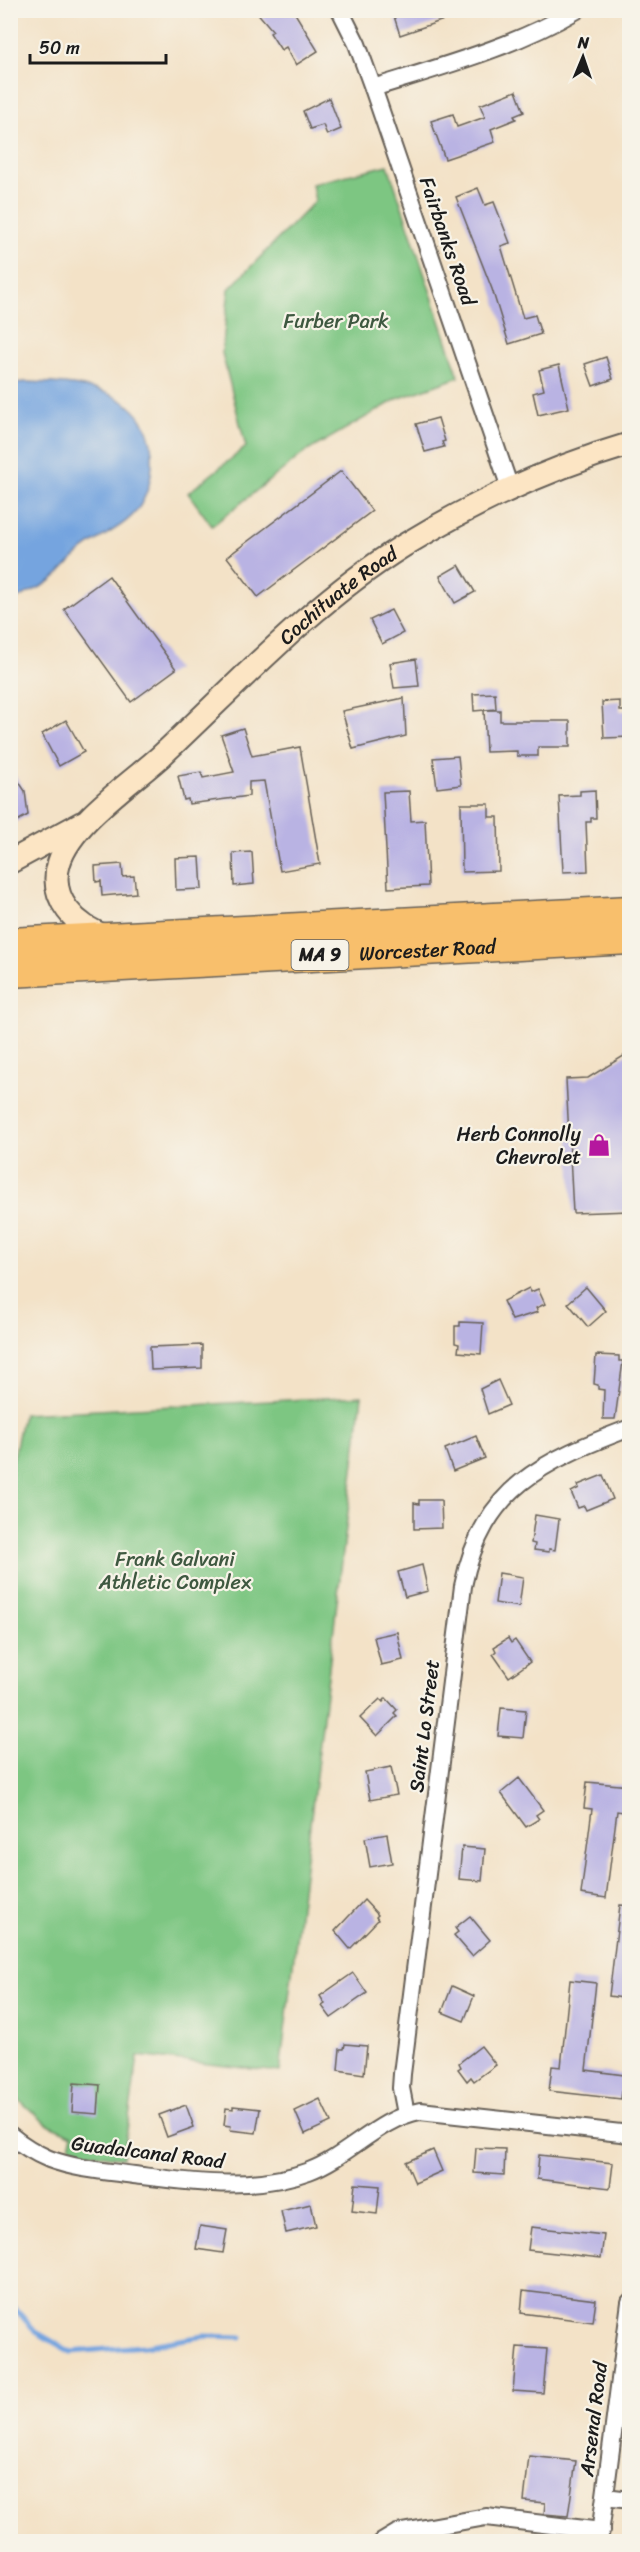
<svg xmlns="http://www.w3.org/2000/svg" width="640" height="2552" viewBox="0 0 640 2552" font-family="Sriracha,sans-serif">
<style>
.green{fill:#7dc682;stroke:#4c714f;stroke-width:1.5}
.water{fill:#75a4df;stroke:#48607e;stroke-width:1.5}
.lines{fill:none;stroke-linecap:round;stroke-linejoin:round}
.stream{stroke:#75a4df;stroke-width:5}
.building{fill:#b9b3e3}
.street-casing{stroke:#676158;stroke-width:20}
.secondary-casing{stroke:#676158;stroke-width:26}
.highway-casing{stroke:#676158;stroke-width:33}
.street{stroke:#fff;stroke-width:16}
.secondary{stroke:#fce5c4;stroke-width:22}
.highway{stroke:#f8bf6c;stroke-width:30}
.labels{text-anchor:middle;stroke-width:4.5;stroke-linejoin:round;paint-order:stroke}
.shield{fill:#f7f3e8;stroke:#5e5c59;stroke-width:1.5}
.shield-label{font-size:18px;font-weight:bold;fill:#1c1c1c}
.street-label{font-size:20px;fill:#1c1c1c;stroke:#f7f3e8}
.park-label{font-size:20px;fill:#3e5840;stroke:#f7f3e8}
.poi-label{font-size:20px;fill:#1c1c1c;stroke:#f7f3e8;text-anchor:end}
</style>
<rect width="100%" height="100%" fill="#f7f3e8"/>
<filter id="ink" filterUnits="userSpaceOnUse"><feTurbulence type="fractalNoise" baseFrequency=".0167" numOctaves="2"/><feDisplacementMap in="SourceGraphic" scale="12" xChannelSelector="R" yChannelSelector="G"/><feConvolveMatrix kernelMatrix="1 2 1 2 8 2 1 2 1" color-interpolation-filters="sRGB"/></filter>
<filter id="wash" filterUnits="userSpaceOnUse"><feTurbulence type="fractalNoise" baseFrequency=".008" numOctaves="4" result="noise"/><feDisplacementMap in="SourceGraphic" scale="24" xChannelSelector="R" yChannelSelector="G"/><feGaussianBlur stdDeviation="1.35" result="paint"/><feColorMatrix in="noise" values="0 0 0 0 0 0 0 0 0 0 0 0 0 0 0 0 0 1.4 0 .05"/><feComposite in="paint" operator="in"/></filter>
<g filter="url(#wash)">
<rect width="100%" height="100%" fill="#f3e2c7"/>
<g class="green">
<path d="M388,165l71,212 -62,22 -93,54 -92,73 -24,-33 58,-46 -24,-94 7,-64 86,-88 -3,-17z"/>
<path d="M362,1396l-82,676 -142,-16 -15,102 -54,-8 4,-15 -26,-11 -36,-31 -1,-619 13,-60z"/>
</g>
<path class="water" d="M28,382c51,1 119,6 124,70 1,20 -3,41 -14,57 -13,18 -38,27 -55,41 -13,10 -22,25 -37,34 -11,7 -24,10 -35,19v-220z"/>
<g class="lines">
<path class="stream" d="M10,2303l26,29 35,20 73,-6 60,-10 37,1"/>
</g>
<g id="blocks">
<g class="building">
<path d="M255,10h38l25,41 -22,14 -10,-18 -5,3 -11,-17 3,-2z"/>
<path d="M392,10h71l1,3 -64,22z"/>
<path d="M516,91l8,21 -10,4 2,3 -25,10 4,13 -50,17 -14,-38 22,-7 4,13 28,-10 -5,-12z"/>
<path d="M329,98l12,31 -14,6 -4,-10 -13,4 -7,-18z"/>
<path d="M478,188l7,17 9,-3 16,41 -9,3 22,72 12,-3 6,19 -32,10 -17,-55 -36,-92z"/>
<path d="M606,357l7,22 -20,7 -8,-22z"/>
<path d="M559,365l10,43 -31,7 -5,-22 11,-3 -5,-20z"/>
<path d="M438,418l7,23 -3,1 2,5 -19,5 -9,-28z"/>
<path d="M341,471l31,40 -114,86 -31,-40z"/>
<path d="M459,565l16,27 -20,11 -15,-27z"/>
<path d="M109,576l67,93 -45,33 -67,-93z"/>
<path d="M391,610l12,23 -21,11 -12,-24z"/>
<path d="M416,659l3,27 -25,2 -4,-25z"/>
<path d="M495,693l1,16 -22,2 -1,-17z"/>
<path d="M404,698l2,38 -53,13 -11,-38z"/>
<path d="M620,701v10h10v26l-26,1 -2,-36z"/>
<path d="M484,710h16v11h70v26h-32v9h-21v-5l-31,1z"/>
<path d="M66,720l18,32 -25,14 -17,-32z"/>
<path d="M243,728l9,28 48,-9 20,117 -40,7 -16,-90 -15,1v14l-60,8 -1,-5 -4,1 -6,-24 23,-4 2,6 31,-6 -13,-37z"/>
<path d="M458,756l3,29 -24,3 -4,-30z"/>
<path d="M10,768l15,23 3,24 -18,10z"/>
<path d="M595,790l1,28h-5v4h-5l2,49 -25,1 -4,-76 21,-1v-4z"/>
<path d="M409,791l2,30 14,-1 3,66 -40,2 -5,-96z"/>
<path d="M461,804h28v13h9l1,54 -37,1z"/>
<path d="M252,852l2,32 -20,2 -1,-33z"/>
<path d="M200,857l2,32 -26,1 -1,-32z"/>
<path d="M122,864l1,13 11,-1 2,17 -34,3 -1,-15 -5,1 -1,-16z"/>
<path d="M630,1052v159l-57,2 -7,-134 22,-1z"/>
<path d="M586,1287l20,24 -18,16 -20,-24z"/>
<path d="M529,1288l2,4 7,-3 7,15 -9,4 2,4 -26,8 -9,-19z"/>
<path d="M460,1322l23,1 -2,31 -23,-2 1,-8 -4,-1v-17h5z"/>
<path d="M202,1345v23l-51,2 -1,-23z"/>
<path d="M596,1355l23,1v5h4l-8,58h-12l1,-29 -6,-1v-4l-4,-1z"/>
<path d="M498,1380l11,25 -21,9 -8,-25z"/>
<path d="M476,1436l9,22 -32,13 -8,-22z"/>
<path d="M603,1475l10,24 -27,11 -2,-4 -6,2 -7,-16 8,-4 -1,-3z"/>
<path d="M419,1500h22l1,28 -28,1v-26l5,1z"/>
<path d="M535,1515l24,4 -4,31 -6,-1v3l-15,-2 1,-6 -4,-1z"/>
<path d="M422,1565l6,26 -23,6 -7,-25z"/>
<path d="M499,1573l24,4 -4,30 -24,-4z"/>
<path d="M397,1632l6,28 -22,5 -7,-28z"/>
<path d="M508,1638l3,5 4,-3 15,22 -21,15 -16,-23 3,-3 -2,-4z"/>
<path d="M386,1698l11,12 -3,3 3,3 -20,20 -17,-18 20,-19 3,3z"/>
<path d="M501,1708l25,2 -3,28 -25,-2z"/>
<path d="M391,1767l6,28 -27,5 -5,-28z"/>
<path d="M519,1778l24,32 -7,5 3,4 -13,8 -25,-34z"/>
<path d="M587,1782l43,4v27l-13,-2 -11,87 -25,-4 11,-85 -8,-1z"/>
<path d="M387,1834l5,29 -22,4 -5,-29z"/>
<path d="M462,1847l23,2 -3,32 -23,-2z"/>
<path d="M364,1900l14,15 -2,2 2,3 -28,29 -15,-18z"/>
<path d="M620,1905l10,1v93l-21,-3z"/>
<path d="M470,1916l20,24 -18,16 -18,-21 4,-3 -3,-4z"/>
<path d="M353,1973l14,20 -36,25 -9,-12 3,-2 -5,-8z"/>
<path d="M570,1980l26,3 -10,87 38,5 -3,24 -72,-8 3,-25 9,1z"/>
<path d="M452,1986l22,10 -10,25 -22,-9z"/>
<path d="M345,2044l22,2 -3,28 -26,-4 2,-21h4z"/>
<path d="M481,2046l15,19 -22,16 -3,-4 -4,4 -9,-12 3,-2 -2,-4z"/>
<path d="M74,2083l26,2 -2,29 -26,-2z"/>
<path d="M320,2099l11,23 -26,12 -10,-23z"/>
<path d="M186,2105l8,22 -27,10 -8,-22z"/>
<path d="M233,2106l27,3 -4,24 -26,-3 1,-4 -7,-1 2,-17 7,1z"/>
<path d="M476,2148l29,1 -1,26 -30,-2z"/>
<path d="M433,2150l9,21 -27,12 -9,-21z"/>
<path d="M539,2155l74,8 -3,25 -73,-9z"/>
<path d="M355,2184l25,2 -3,28 -25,-3z"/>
<path d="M311,2204l5,22 -30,7 -5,-22z"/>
<path d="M200,2226l27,4 -4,23 -27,-4z"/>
<path d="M531,2227l73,8 -3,23 -73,-8z"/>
<path d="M523,2291l73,9 -3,22 -72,-9z"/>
<path d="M517,2347l30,2 -4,44 -30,-2z"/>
<path d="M529,2456l47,5 -8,55 -24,-2 1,-11 -21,-2z"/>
</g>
</g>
</g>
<g filter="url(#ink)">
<use href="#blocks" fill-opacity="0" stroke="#676158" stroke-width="1.5"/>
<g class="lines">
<g class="street-casing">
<g id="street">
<path d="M340,10l17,34 16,44 137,400"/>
<path d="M373,88c70,-22 141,-41 204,-78"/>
<path d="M406,2114l-5,-26 1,-14 61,-488c20,-99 80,-125 167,-158"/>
<path d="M10,2135c12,10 25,18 39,24 27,10 56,12 85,16 57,7 119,17 175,-4 40,-15 69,-52 111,-60l210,23"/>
<path d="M605,2497l25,3"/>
<path d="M382,2542l15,-9 89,-16 115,14"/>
<path d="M599,2542l31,-240"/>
</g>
</g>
<g class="secondary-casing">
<g id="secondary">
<path d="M10,862l72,-39"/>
<path id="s1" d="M108,937c-32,-10 -60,-38 -49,-74 12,-40 71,-79 102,-107 78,-73 151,-153 242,-210 72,-44 146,-78 227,-102"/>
</g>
</g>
<g class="highway-casing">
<g id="highway">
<path d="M10,943l620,-32"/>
<path id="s2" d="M10,972l620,-33"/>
</g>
</g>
<use href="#street" class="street"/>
<use href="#secondary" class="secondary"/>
<use href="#highway" class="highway"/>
</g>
</g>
<defs>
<g id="shop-bare" transform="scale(1.8)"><path d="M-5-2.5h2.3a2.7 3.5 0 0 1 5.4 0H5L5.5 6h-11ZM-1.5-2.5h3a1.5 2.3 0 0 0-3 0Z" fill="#b5179e" stroke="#f7f3e8" stroke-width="2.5" paint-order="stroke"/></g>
</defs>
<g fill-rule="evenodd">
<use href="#shop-bare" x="599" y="1145"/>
</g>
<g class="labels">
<rect class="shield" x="291.5" y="940" width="57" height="30" rx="4.5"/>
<g class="shield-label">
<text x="320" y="961">MA 9</text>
</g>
<g class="street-label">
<text transform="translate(448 241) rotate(71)" y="7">Fairbanks Road</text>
<text dy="7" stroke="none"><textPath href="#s1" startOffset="488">Cochituate Road</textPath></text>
<text dy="7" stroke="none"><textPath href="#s2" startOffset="418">Worcester Road</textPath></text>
<text transform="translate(424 1726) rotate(-83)" y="7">Saint Lo Street</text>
<text transform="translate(148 2152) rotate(7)" y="7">Guadalcanal Road</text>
<text transform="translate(593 2419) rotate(-83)" y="7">Arsenal Road</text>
</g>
<g class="park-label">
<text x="336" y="328">Furber Park</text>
<text x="175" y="1566">Frank Galvani<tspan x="175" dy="23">Athletic Complex</tspan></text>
</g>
<g class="poi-label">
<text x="581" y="1141">Herb Connolly<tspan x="581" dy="23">Chevrolet</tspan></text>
</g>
</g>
<rect width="640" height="2552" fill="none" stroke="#f7f3e8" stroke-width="36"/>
<g transform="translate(583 57) rotate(2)" stroke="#f7f3e8" stroke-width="4.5" paint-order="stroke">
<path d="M0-4.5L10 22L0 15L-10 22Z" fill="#1c1c1c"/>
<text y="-9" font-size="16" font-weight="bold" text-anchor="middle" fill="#1c1c1c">N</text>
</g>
<path d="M30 54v9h136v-9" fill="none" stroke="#1c1c1c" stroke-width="3"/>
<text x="39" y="54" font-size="18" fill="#1c1c1c" stroke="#f7f3e8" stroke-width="4.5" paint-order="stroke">50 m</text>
</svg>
